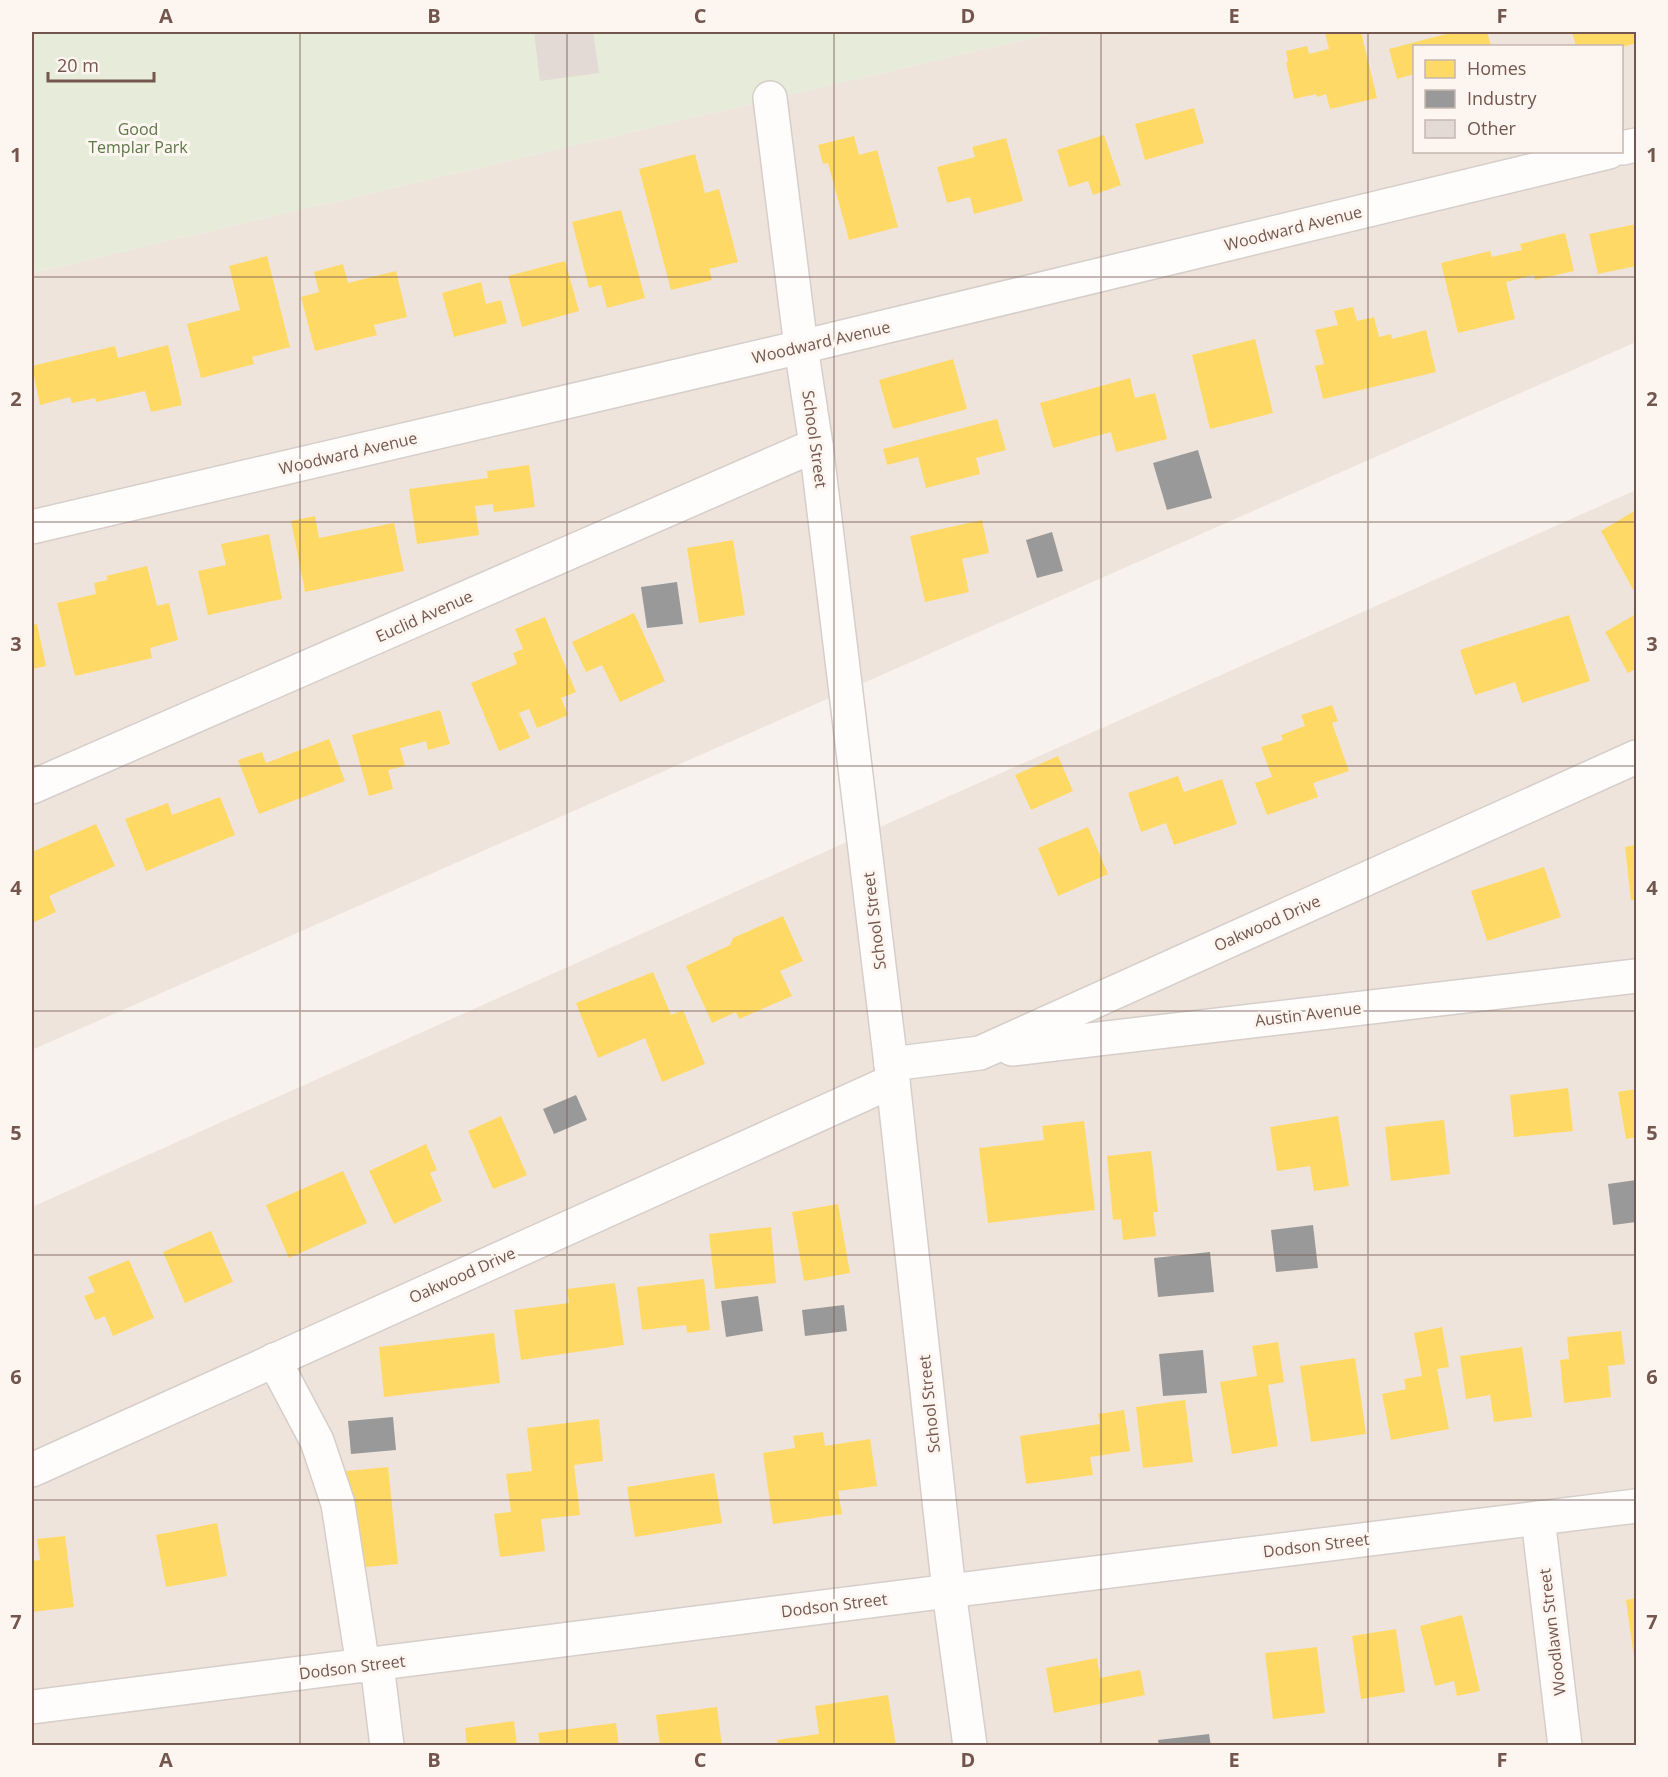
<svg xmlns="http://www.w3.org/2000/svg" width="1668" height="1777" viewBox="0 0 1668 1777" font-family="'Open Sans',sans-serif">
<style>
.residential{fill:#efe4db;fill-rule:evenodd}
.green{fill:#e6ecd9}
.homes{fill:#ffd966}
.industry{fill:#999}
.building{fill:#e3dad5}
.lines{fill:none;stroke-linecap:round;stroke-linejoin:round}
.minor-casing{stroke:#d6ceca;stroke-width:36}
.minor{stroke:#fefdfc;stroke-width:33}
.grid{fill:none;stroke:#73574f;stroke-width:1.5;stroke-opacity:0.55}
.labels{text-anchor:middle;stroke-width:6;stroke-linejoin:round;paint-order:stroke}
.park-label{font-size:16px;fill:#5c7848;stroke:#fdf6f0}
.street-label{font-size:16px;fill:#73574f;stroke:#fdf6f0}
.neatline{fill:none;stroke:#73574f;stroke-width:2}
.grid-label{font-size:20px;text-anchor:middle;font-weight:bold;fill:#73574f}
</style>
<rect width="100%" height="100%" fill="#f7f2ed"/>
<g class="residential">
<path d="M1057,32h579v310l-1604,708v-777zM1414,46h208v106h-208z"/>
<path d="M1636,490v1001l-1604,200v-484l848,-380z"/>
<path d="M1636,1517v228l-1604,1v-30z"/>
</g>
<path class="green" d="M32,32h1025l-1025,241z"/>
<g class="homes">
<path d="M1329,32h32l16,66 -47,11 -4,-15 -9,3 -1,-3 -22,5 -8,-37h2l-2,-11 21,-5 2,8 20,-5 -4,-16z"/>
<path d="M1454,32h33l4,14h-77v28l-17,5 -8,-30z"/>
<path d="M1572,32h64v11l-14,4 -46,-1z"/>
<path d="M1194,108l10,35 -59,17 -10,-36z"/>
<path d="M1104,135l17,50 -28,10 -5,-14 -19,6 -12,-37z"/>
<path d="M854,136l5,19 18,-5 21,77 -49,13 -21,-77 -5,1 -5,-19z"/>
<path d="M1006,138l17,63 -49,13 -4,-17 -23,6 -10,-36 38,-10 -3,-10z"/>
<path d="M695,154l10,39 14,-4 19,73 -29,7 3,11 -41,10 -32,-121z"/>
<path d="M621,210l24,88 -38,10 -6,-23 -12,3 -17,-66z"/>
<path d="M1636,224v42l-38,8 -9,-40z"/>
<path d="M1565,233l9,38 -39,9 -1,-5 -28,7 9,37 -57,14 -17,-70 49,-12 2,6 30,-7 -2,-6z"/>
<path d="M267,256l23,91 -38,10 2,7 -53,14 -14,-54 53,-14 -11,-44z"/>
<path d="M565,261l14,50 -57,16 -14,-51z"/>
<path d="M343,264l5,19 48,-12 11,46 -33,8 3,10 -62,16 -14,-54 18,-5 -5,-20z"/>
<path d="M481,282l5,22 15,-4 6,23 -53,14 -12,-44z"/>
<path d="M1353,307l4,14 17,-4 5,20 12,-3 1,5 34,-9 10,42 -113,27 -8,-33 9,-2 -9,-34 23,-5 -4,-14z"/>
<path d="M1255,339l18,74 -63,16 -18,-74z"/>
<path d="M168,345l14,60 -31,7 -6,-21 -49,11 -1,-4 -23,5 -2,-6 -30,8 -8,-39 83,-20 3,12z"/>
<path d="M953,359l14,50 -74,20 -14,-49z"/>
<path d="M1130,378l5,20 20,-5 12,46 -51,13 -5,-20 -58,16 -13,-45z"/>
<path d="M997,419l9,31 -30,8 4,16 -54,14 -8,-31 -31,8 -4,-16z"/>
<path d="M529,465l6,42 -41,5 -1,-8 -18,2 4,29 -62,9 -8,-55 79,-11 -1,-7z"/>
<path d="M1636,510v85l-35,-64z"/>
<path d="M315,516l4,22 75,-15 10,48 -99,21 -14,-71z"/>
<path d="M982,520l7,33 -27,6 7,33 -44,10 -15,-66z"/>
<path d="M269,534l13,65 -74,16 -10,-44 28,-6 -5,-21z"/>
<path d="M733,540l12,75 -46,8 -12,-75z"/>
<path d="M147,566l10,40 12,-3 9,37 -28,8 2,10 -77,18 -18,-73 39,-9 -2,-11 14,-3 -2,-4z"/>
<path d="M634,613l31,68 -45,21 -18,-37 -16,7 -14,-30z"/>
<path d="M1636,614v55l-8,4 -23,-41z"/>
<path d="M1569,615l21,66 -68,22 -7,-21 -40,13 -15,-45z"/>
<path d="M545,617l31,75 -15,6 7,17 -31,13 -8,-19 -10,4 11,25 -31,13 -28,-68 46,-19 -4,-11 10,-4 -8,-20z"/>
<path d="M37,624l9,42 -14,3v-44z"/>
<path d="M1332,705l6,16 -6,2 17,48 -36,12 5,14 -51,18 -12,-32 17,-6 -11,-30 22,-7 -2,-5 24,-9 -4,-11z"/>
<path d="M440,710l10,34 -22,6 -2,-9 -26,7 5,18 -17,4 5,19 -24,7 -17,-61z"/>
<path d="M329,739l16,42 -86,33 -21,-54 24,-8 4,11z"/>
<path d="M1058,756l15,35 -42,19 -16,-35z"/>
<path d="M1178,776l6,16 38,-13 15,45 -63,21 -8,-22 -25,9 -13,-39z"/>
<path d="M220,797l15,38 -89,36 -21,-52 43,-16 4,12z"/>
<path d="M96,824l19,42 -66,30 7,16 -24,11v-71z"/>
<path d="M1088,827l20,47 -50,22 -20,-48z"/>
<path d="M1636,845v55h-5l-6,-53z"/>
<path d="M1544,867l17,50 -74,24 -16,-50z"/>
<path d="M783,916l20,45 -23,10 12,25 -53,23 -3,-7 -24,11 -26,-57 44,-21 3,-7z"/>
<path d="M653,972l18,43 12,-5 22,54 -43,18 -17,-44 -47,20 -22,-55z"/>
<path d="M1568,1088l5,43 -59,6 -4,-42z"/>
<path d="M1636,1089v48l-10,2 -8,-47z"/>
<path d="M501,1116l26,59 -34,14 -25,-58z"/>
<path d="M1338,1116l11,70 -35,5 -4,-25 -33,5 -7,-44z"/>
<path d="M1444,1120l6,54 -59,7 -6,-54z"/>
<path d="M1084,1121l11,89 -107,13 -9,-75 65,-8 -2,-14z"/>
<path d="M426,1144l11,26 -7,3 12,28 -48,23 -25,-53z"/>
<path d="M1151,1151l7,61h-5l3,24 -33,4 -2,-21 -8,1 -6,-64z"/>
<path d="M343,1171l24,52 -78,35 -23,-53z"/>
<path d="M838,1204l12,69 -46,8 -12,-69z"/>
<path d="M771,1227l5,56 -61,6 -6,-55z"/>
<path d="M211,1231l22,51 -48,21 -22,-51z"/>
<path d="M129,1260l25,58 -41,18 -8,-20 -10,4 -11,-24 11,-4 -7,-15z"/>
<path d="M704,1279l6,51 -23,3 -1,-8 -44,5 -5,-43z"/>
<path d="M615,1283l9,62 -103,15 -7,-50 55,-7 -2,-14z"/>
<path d="M1442,1327l7,40 -12,2 12,60 -58,11 -9,-46 24,-5 -2,-10 18,-3 -8,-43z"/>
<path d="M1621,1331l4,33 -17,2 3,31 -47,6 -4,-43 9,-1 -2,-22z"/>
<path d="M494,1333l6,50 -116,14 -5,-50z"/>
<path d="M1278,1342l6,40 -16,3 10,61 -46,8 -12,-72 37,-6 -5,-30z"/>
<path d="M1522,1347l10,70 -38,5 -4,-27 -24,4 -6,-43z"/>
<path d="M1355,1358l11,76 -55,8 -11,-76z"/>
<path d="M1185,1400l8,62 -50,6 -7,-61z"/>
<path d="M1124,1410l6,41 -40,6 3,18 -67,9 -6,-48 80,-12 -2,-10z"/>
<path d="M599,1419l4,42 -29,4 6,50 -39,4 4,32 -45,6 -6,-43 17,-2 -5,-38 26,-3 -5,-43z"/>
<path d="M823,1432l2,14 45,-7 7,47 -39,5 4,23 -69,10 -10,-71 32,-5 -2,-12z"/>
<path d="M388,1467l10,97 -41,4 -11,-97z"/>
<path d="M714,1473l8,50 -87,14 -8,-50z"/>
<path d="M217,1523l10,53 -61,11 -10,-52z"/>
<path d="M65,1536l9,71 -42,5v-51l8,-1 -3,-21z"/>
<path d="M1636,1598v67h-1l-9,-65z"/>
<path d="M1462,1615l18,76 -23,5 -3,-15 -19,5 -15,-60z"/>
<path d="M1396,1629l9,63 -44,7 -9,-63z"/>
<path d="M1317,1647l8,66 -52,6 -8,-66z"/>
<path d="M1097,1658l3,20 40,-8 5,25 -91,18 -8,-45z"/>
<path d="M888,1695l8,51h-118l-1,-6 42,-6 -4,-28z"/>
<path d="M717,1707l5,39h-62l-4,-31z"/>
<path d="M514,1721l3,25h-50l-2,-18z"/>
<path d="M616,1723l3,23h-79l-2,-13z"/>
</g>
<g class="industry">
<path d="M1198,450l14,48 -45,12 -14,-47z"/>
<path d="M1052,532l11,39 -26,7 -11,-38z"/>
<path d="M677,582l6,42 -36,4 -6,-41z"/>
<path d="M576,1095l11,25 -33,14 -11,-25z"/>
<path d="M1636,1180v42l-23,3 -5,-41z"/>
<path d="M1313,1225l5,43 -42,4 -5,-42z"/>
<path d="M1210,1252l4,40 -56,5 -4,-39z"/>
<path d="M758,1296l5,35 -37,6 -5,-36z"/>
<path d="M844,1305l3,26 -42,5 -3,-26z"/>
<path d="M1203,1350l4,43 -44,3 -4,-42z"/>
<path d="M393,1417l3,33 -45,4 -3,-33z"/>
<path d="M1209,1734l2,12h-52l-1,-6z"/>
</g>
<path class="building" d="M534,32h59l6,41 -59,8z"/>
<g class="lines">
<g class="minor-casing">
<g id="minor">
<path d="M770,98l31,249 15,98 77,636 56,510 21,155"/>
<path d="M1622,148l14,-3"/>
<path d="M32,527l769,-180 808,-195"/>
<path d="M32,787l784,-342"/>
<path d="M1012,1049l624,-73"/>
<path d="M891,1064l89,-11 656,-296"/>
<path d="M274,1360l43,81 21,63 25,162"/>
<path d="M32,1470l861,-389"/>
<path d="M1538,1518l27,228"/>
<path d="M377,1664l10,82"/>
<path d="M32,1707l917,-116 687,-85"/>
</g>
</g>
<use href="#minor" class="minor"/>
</g>
<path class="grid" d="M300,32v1714M567,32v1714M834,32v1714M1101,32v1714M1368,32v1714M32,277h1604M32,522h1604M32,766h1604M32,1011h1604M32,1255h1604M32,1500h1604"/>
<g class="labels">
<g class="park-label">
<text x="138" y="135">Good<tspan x="138" dy="18">Templar Park</tspan></text>
</g>
<g class="street-label">
<text transform="translate(1293 228) rotate(-14)" y="6">Woodward Avenue</text>
<text transform="translate(821 342) rotate(-13)" y="6">Woodward Avenue</text>
<text transform="translate(815 439) rotate(82)" y="6">School Street</text>
<text transform="translate(348 453) rotate(-13)" y="6">Woodward Avenue</text>
<text transform="translate(424 616) rotate(-24)" y="6">Euclid Avenue</text>
<text transform="translate(874 921) rotate(-97)" y="6">School Street</text>
<text transform="translate(1267 923) rotate(-24)" y="6">Oakwood Drive</text>
<text transform="translate(1308 1014) rotate(-7)" y="6">Austin Avenue</text>
<text transform="translate(462 1275) rotate(-24)" y="6">Oakwood Drive</text>
<text transform="translate(929 1404) rotate(-96)" y="6">School Street</text>
<text transform="translate(1316 1545) rotate(-7)" y="6">Dodson Street</text>
<text transform="translate(834 1605) rotate(-7)" y="6">Dodson Street</text>
<text transform="translate(1552 1632) rotate(-97)" y="6">Woodlawn Street</text>
<text transform="translate(352 1667) rotate(-7)" y="6">Dodson Street</text>
</g>
</g>
<rect width="1668" height="1777" fill="none" stroke="#fdf6f0" stroke-width="66"/>
<rect x="1413" y="45" width="210" height="108" fill="#fdf6f0" stroke="#c6b6b0" stroke-width="1.5"/>
<rect x="1425" y="60" width="30" height="18" fill="#ffd966" stroke="#c6b6b0" stroke-width="1.5"/>
<text x="1467" y="75" font-size="18" fill="#73574f">Homes</text>
<rect x="1425" y="90" width="30" height="18" fill="#999999" stroke="#c6b6b0" stroke-width="1.5"/>
<text x="1467" y="105" font-size="18" fill="#73574f">Industry</text>
<rect x="1425" y="120" width="30" height="18" fill="#e3dad5" stroke="#c6b6b0" stroke-width="1.5"/>
<text x="1467" y="135" font-size="18" fill="#73574f">Other</text>
<path d="M48 72v9h106v-9" fill="none" stroke="#73574f" stroke-width="3"/>
<text x="57" y="72" font-size="18" fill="#73574f" stroke="#fdf6f0" stroke-width="4.5" paint-order="stroke">20 m</text>
<rect x="33" y="33" width="1602" height="1711" class="neatline"/>
<g class="grid-label">
<text x="166" y="23">A</text>
<text x="434" y="23">B</text>
<text x="700" y="23">C</text>
<text x="968" y="23">D</text>
<text x="1234" y="23">E</text>
<text x="1502" y="23">F</text>
<text x="16" y="162">1</text>
<text x="1652" y="162">1</text>
<text x="16" y="406">2</text>
<text x="1652" y="406">2</text>
<text x="16" y="651">3</text>
<text x="1652" y="651">3</text>
<text x="16" y="895">4</text>
<text x="1652" y="895">4</text>
<text x="16" y="1140">5</text>
<text x="1652" y="1140">5</text>
<text x="16" y="1384">6</text>
<text x="1652" y="1384">6</text>
<text x="16" y="1629">7</text>
<text x="1652" y="1629">7</text>
<text x="166" y="1767">A</text>
<text x="434" y="1767">B</text>
<text x="700" y="1767">C</text>
<text x="968" y="1767">D</text>
<text x="1234" y="1767">E</text>
<text x="1502" y="1767">F</text>
</g>
</svg>
